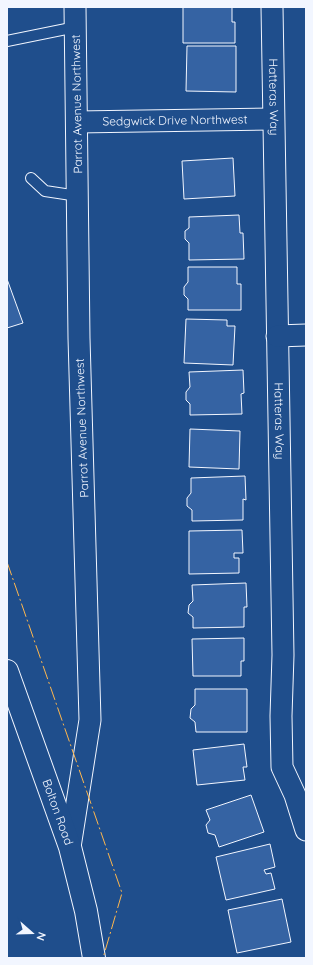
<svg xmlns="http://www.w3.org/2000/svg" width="313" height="965" viewBox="0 0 313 965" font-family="Quicksand,sans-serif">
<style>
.building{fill:#3563a3;stroke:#f2f6ff}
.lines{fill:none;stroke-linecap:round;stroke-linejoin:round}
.service-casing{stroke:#f2f6ff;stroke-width:12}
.minor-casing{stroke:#f2f6ff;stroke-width:23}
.secondary-casing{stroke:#f2f6ff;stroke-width:24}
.service{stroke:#1f4e8c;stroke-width:10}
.minor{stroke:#1f4e8c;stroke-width:21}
.secondary{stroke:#1f4e8c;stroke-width:22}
.power{stroke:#ffb74d;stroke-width:1;stroke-dasharray:14 3 2 3;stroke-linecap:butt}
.labels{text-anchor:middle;stroke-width:3;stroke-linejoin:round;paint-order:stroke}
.street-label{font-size:12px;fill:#f2f6ff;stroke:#1f4e8c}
</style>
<rect width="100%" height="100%" fill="#1f4e8c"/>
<g class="building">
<path d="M183,7h49v15h3v21h-52z"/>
<path d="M187,46h49v46l-50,-1z"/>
<path d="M233,158l2,38 -51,3 -2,-38z"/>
<path d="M239,215l1,18h3l1,26 -55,1v-17l-4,-4v-8l4,-3v-11z"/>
<path d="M188,267h49v17h4v26h-53v-11l-4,-4v-8l4,-5z"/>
<path d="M7,279l16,44 -16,5z"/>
<path d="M186,319l41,1v6h8l-2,39 -49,-2z"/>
<path d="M243,370l1,23 -3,1 1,20 -52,1v-11l-4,-4v-8l4,-5 -1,-15z"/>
<path d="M190,429l50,2 -1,38 -50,-2z"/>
<path d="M245,476l1,24 -3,-1v21l-51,1v-11l-5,-4v-8l4,-5v-15z"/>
<path d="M242,530l1,23h-9v5h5v15l-50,1v-43z"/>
<path d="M246,583l1,24h-3v20l-51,1v-11l-5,-4 1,-8 4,-4 -1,-16z"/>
<path d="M244,638v23h-3v15h-48l-1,-37z"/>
<path d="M195,689h52v43h-51l-1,-10 -5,-4 1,-9 4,-4z"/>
<path d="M244,744l3,23h-4l2,13 -48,5 -4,-35z"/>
<path d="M251,795l13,37 -45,15 -4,-12 -7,-2 -2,-8 4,-5 -4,-10z"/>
<path d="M270,844l5,23 -11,3 2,4 5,-1 4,16 -49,11 -10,-43z"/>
<path d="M282,899l9,43 -54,11 -9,-43z"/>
</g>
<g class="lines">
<g class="service-casing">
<g id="service">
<path d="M7,41l69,-14"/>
<path d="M31,178l14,13 33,5"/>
</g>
</g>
<g class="minor-casing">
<g id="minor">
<path id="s1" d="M272,7l11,648 -2,61 1,51 13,28 11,35"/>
<path id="s2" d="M77,122l196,-3"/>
<path d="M277,336l29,-1"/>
<path d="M70,847l20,-127 -11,-382 -4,-331"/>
</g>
</g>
<g class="secondary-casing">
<g id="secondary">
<path id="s3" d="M7,671l63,176 16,64 8,47"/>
</g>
</g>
<use href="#service" class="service"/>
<use href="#minor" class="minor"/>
<use href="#secondary" class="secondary"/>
<path class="power" d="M7,562l115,331 -19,65"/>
</g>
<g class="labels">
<g class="street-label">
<text dy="4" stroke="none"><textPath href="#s1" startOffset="90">Hatteras Way</textPath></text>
<text transform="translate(77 104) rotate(-91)" y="4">Parrot Avenue Northwest</text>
<text dy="4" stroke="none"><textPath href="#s2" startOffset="98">Sedgwick Drive Northwest</textPath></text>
<text dy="4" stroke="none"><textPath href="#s1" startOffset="414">Hatteras Way</textPath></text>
<text transform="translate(82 428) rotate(-92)" y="4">Parrot Avenue Northwest</text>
<text dy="4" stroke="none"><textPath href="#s3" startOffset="150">Bolton Road</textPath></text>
</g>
</g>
<rect width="313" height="965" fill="none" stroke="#f2f6ff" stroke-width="16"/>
<g transform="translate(32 933) rotate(110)" stroke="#1f4e8c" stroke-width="3" paint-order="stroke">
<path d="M0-3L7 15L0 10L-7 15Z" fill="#f2f6ff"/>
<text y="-6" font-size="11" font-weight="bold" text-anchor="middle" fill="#f2f6ff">N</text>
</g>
</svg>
